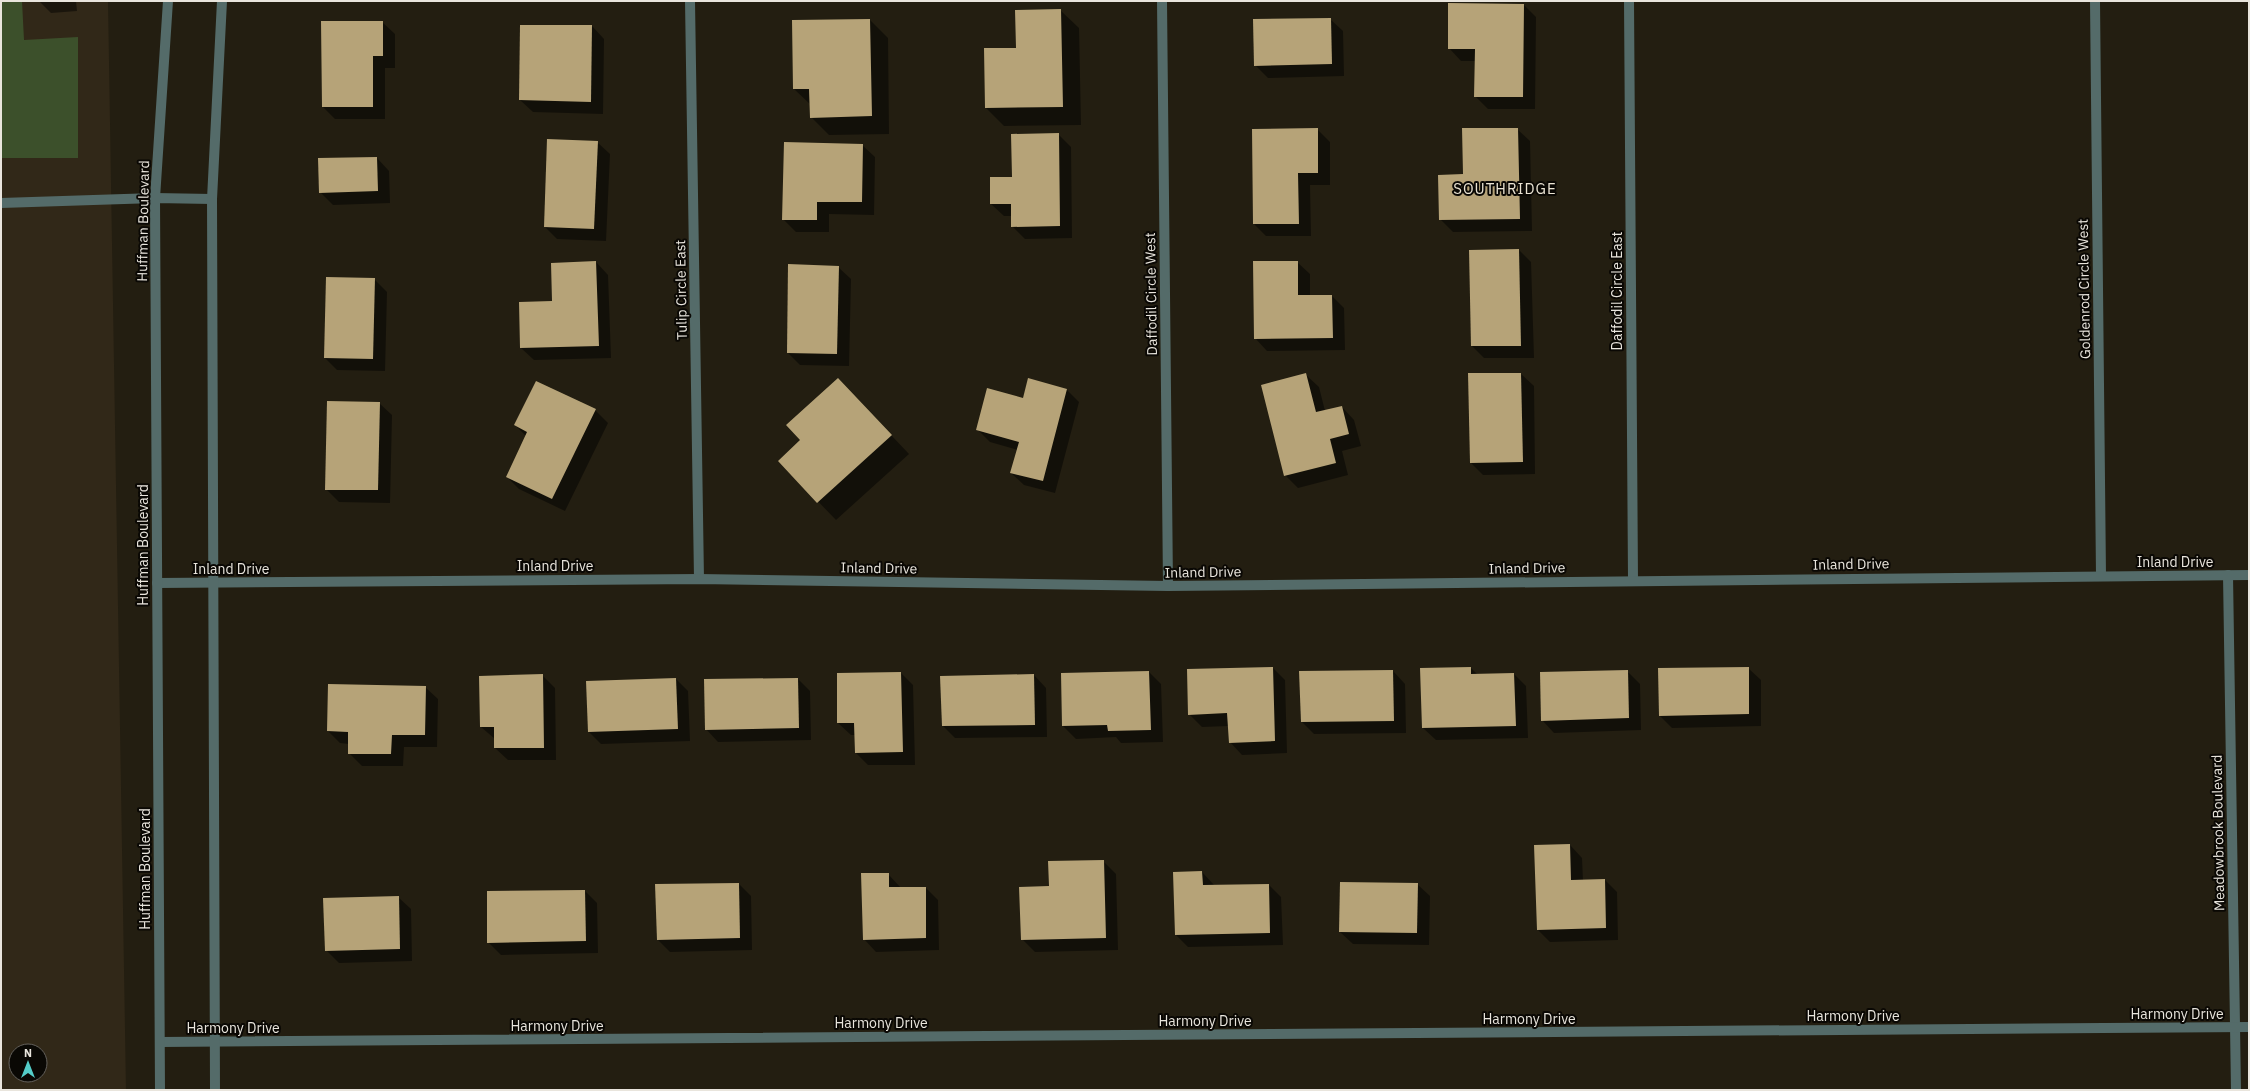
<svg xmlns="http://www.w3.org/2000/svg" width="2250" height="1091" viewBox="0 0 2250 1091" font-family="'IBM Plex Sans',sans-serif">
<style>
.education{fill:#312818;fill-rule:evenodd}
.forest{fill:#3c502b}
.shadow{fill:#0007}
.building{fill:#b6a378}
.lines{fill:none;stroke-linecap:round;stroke-linejoin:round}
.minor{stroke:#546b69;stroke-width:10}
.labels{text-anchor:middle;stroke-width:4;stroke-linejoin:round;paint-order:stroke}
.street-label{font-size:14px;fill:#e9e5dd;stroke:#0a0804}
.neighbourhood-label{font-size:15px;letter-spacing:1px;fill:#eae3d3;stroke:#0a0804}
</style>
<rect width="100%" height="100%" fill="#231e11"/>
<path class="education" d="M1,1h107l18,1089h-125zM16,1051h24v24h-24z"/>
<path class="forest" d="M1,1h21l2,39 54,-3v121h-77z"/>
<g class="shadow">
<path d="M39,1h37l1,10 -26,2z"/>
<path d="M1524,5l12,12 -1,92h-47l-13,-13 1,-35h-15l-12,-13z"/>
<path d="M1060,10l19,18 2,97 -77,1 -18,-18 31,-59z"/>
<path d="M1330,19l13,12 1,45 -76,2 -13,-13z"/>
<path d="M870,20l18,18 1,96 -60,1 -18,-18v-12l-17,-16z"/>
<path d="M382,22l13,12v34h-10v51h-50l-12,-12z"/>
<path d="M592,26l12,13 -1,75 -70,-2 -13,-12z"/>
<path d="M1317,129l13,13v43h-20l1,51h-45l-12,-12z"/>
<path d="M1517,129l13,12 2,90 -79,1 -13,-13 24,-44z"/>
<path d="M1058,134l13,13 1,91 -47,1 -13,-13v-10h-8l-13,-12 22,-26z"/>
<path d="M597,142l13,12 -4,87 -49,-2 -12,-12z"/>
<path d="M862,145l13,12 -1,58 -45,-1v18h-33l-13,-13z"/>
<path d="M377,158l12,13 1,32 -57,2 -13,-13z"/>
<path d="M1519,250l12,12 3,96h-50l-12,-12z"/>
<path d="M596,262l12,13 3,83 -77,2 -13,-12 32,-46z"/>
<path d="M1297,262l13,12v22h22l12,12 1,42 -78,1 -12,-13z"/>
<path d="M838,267l13,12 -2,87 -49,-1 -12,-12z"/>
<path d="M374,279l13,13 -2,79 -48,-1 -12,-12z"/>
<path d="M1469,374h52l13,12 1,88 -52,1 -12,-12z"/>
<path d="M1306,375l13,12 6,24 17,-4 12,13 7,26 -19,5 6,24 -50,13 -13,-13z"/>
<path d="M838,379l71,75 -73,66 -57,-59 22,-21z"/>
<path d="M1028,380l39,10 12,12 -24,91 -31,-8 -13,-12 7,-23 -28,-8 -13,-13 46,-30z"/>
<path d="M379,403l13,12 -2,88 -51,-1 -13,-13z"/>
<path d="M595,410l13,13 -43,88 -46,-22 -12,-12 19,-41 -11,-11z"/>
<path d="M1273,668l12,12 2,73 -45,2 -12,-13 -1,-16 -27,1 -13,-13z"/>
<path d="M1471,668l7,7 36,-1 12,12 2,52 -92,2 -13,-12 -2,-59z"/>
<path d="M1748,668l13,12v46l-89,2 -12,-12z"/>
<path d="M1393,671l12,13 1,49 -92,1 -12,-12z"/>
<path d="M1627,671l13,13 1,46 -87,3 -12,-13z"/>
<path d="M1149,672l12,12 2,58 -42,1 -5,-6 -40,2 -13,-13 -1,-52z"/>
<path d="M901,673l12,12 2,80h-47l-12,-12v-18h-5l-13,-12z"/>
<path d="M542,675l13,13 1,72h-48l-13,-12v-9l-14,-12z"/>
<path d="M1034,675l12,13 1,49 -92,1 -12,-12 -2,-49z"/>
<path d="M676,679l12,12 2,50 -89,3 -12,-12z"/>
<path d="M798,679l12,12 1,49 -93,2 -12,-13z"/>
<path d="M425,687l13,12 -1,48h-33l-1,19h-41l-13,-13v-9l-9,-1 -12,-12z"/>
<path d="M1570,845l12,13 1,23 22,-1 12,12 1,48 -68,2 -12,-12z"/>
<path d="M1103,861l13,13 2,76 -83,2 -13,-13 28,-52z"/>
<path d="M1202,872l12,13h55l12,12 2,48 -95,2 -12,-12z"/>
<path d="M888,874l13,14h25l12,12 1,50 -63,2 -12,-13z"/>
<path d="M739,884l12,12 1,54 -82,2 -12,-12z"/>
<path d="M1417,884l13,12 -1,49 -76,-1 -13,-12z"/>
<path d="M585,891l12,12 1,50 -97,2 -13,-13z"/>
<path d="M398,897l13,12 1,52 -73,2 -13,-13z"/>
</g>
<g class="building">
<path d="M1448,3l76,1 -1,93h-49l1,-48h-27z"/>
<path d="M1061,9l2,98 -78,1 -1,-60h32l-1,-38z"/>
<path d="M1331,18l1,46 -78,2 -1,-47z"/>
<path d="M870,19l2,97 -62,2 -1,-29h-16l-1,-69z"/>
<path d="M321,21h62v35h-10v51h-51z"/>
<path d="M520,25h72l-1,77 -72,-2z"/>
<path d="M1318,128v45h-20l1,51h-46l-1,-95z"/>
<path d="M1462,128h56l2,91 -81,1 -1,-45 25,-1z"/>
<path d="M1059,133l1,93 -49,1v-23h-21v-27h22l-1,-43z"/>
<path d="M547,139l51,2 -4,88 -50,-2z"/>
<path d="M784,142l79,2 -1,58h-45v18h-35z"/>
<path d="M377,157l1,34 -59,2 -1,-35z"/>
<path d="M1519,249l2,97h-50l-2,-96z"/>
<path d="M596,261l3,85 -79,2 -1,-46 33,-1 -1,-38z"/>
<path d="M1253,261h45v34h34l1,43 -79,1z"/>
<path d="M788,264l51,2 -2,88 -50,-1z"/>
<path d="M326,277l49,1 -2,81 -49,-1z"/>
<path d="M1306,373l10,39 26,-6 7,28 -19,5 6,24 -52,13 -23,-91z"/>
<path d="M1468,373h53l2,89 -53,1z"/>
<path d="M838,378l54,57 -75,68 -39,-42 22,-21 -14,-15z"/>
<path d="M1028,378l39,11 -24,92 -33,-8 9,-31 -43,-12 11,-42 36,10z"/>
<path d="M536,381l60,28 -44,90 -46,-22 21,-45 -13,-7z"/>
<path d="M327,401l53,1 -2,88h-53z"/>
<path d="M1273,667l2,74 -46,2 -2,-30 -39,2 -1,-46z"/>
<path d="M1471,667v7l43,-1 2,53 -94,2 -2,-60z"/>
<path d="M1749,667v47l-90,2 -1,-48z"/>
<path d="M1393,670l1,51 -93,1 -2,-51z"/>
<path d="M1628,670l1,48 -88,3 -1,-49z"/>
<path d="M1149,671l2,59 -43,1 -1,-6 -45,1 -1,-53z"/>
<path d="M901,672l2,80 -48,1 -1,-30h-17v-50z"/>
<path d="M543,674l1,74h-50v-21h-14l-1,-51z"/>
<path d="M1034,674l1,51 -93,1 -2,-50z"/>
<path d="M676,678l2,51 -90,3 -2,-51z"/>
<path d="M798,678l1,50 -94,2 -1,-51z"/>
<path d="M328,684l98,2 -1,49h-33l-1,19h-43v-22l-21,-1z"/>
<path d="M1570,844l1,36 34,-1 1,49 -69,2 -3,-85z"/>
<path d="M1104,860l2,78 -85,2 -2,-53 30,-1 -1,-25z"/>
<path d="M1202,871l1,14 66,-1 1,49 -95,2 -2,-63z"/>
<path d="M861,873h28v14h37v51l-63,2z"/>
<path d="M1340,882l78,1 -1,50 -78,-1z"/>
<path d="M739,883l1,55 -83,2 -2,-56z"/>
<path d="M585,890l1,51 -99,2v-52z"/>
<path d="M399,896l1,53 -75,2 -2,-53z"/>
</g>
<g class="lines">
<g class="minor">
<path d="M690,1l9,578"/>
<path d="M1162,1l6,585"/>
<path d="M1629,1l4,579"/>
<path d="M2095,1l6,575"/>
<path d="M1,203l154,-5 57,1"/>
<path d="M2228,575l8,515"/>
<path d="M157,583l542,-4 469,7 1081,-11"/>
<path d="M161,1042l2088,-15"/>
<path d="M160,1090l-5,-892 13,-197"/>
<path d="M215,1090l-3,-891 10,-198"/>
</g>
</g>
<g class="labels">
<g class="street-label">
<text transform="translate(143 221) rotate(-89)" y="5">Huffman Boulevard</text>
<text transform="translate(2084 289) rotate(-91)" y="5">Goldenrod Circle West</text>
<text transform="translate(681 290) rotate(-91)" y="5">Tulip Circle East</text>
<text transform="translate(1617 291) rotate(-90)" y="5">Daffodil Circle East</text>
<text transform="translate(1151 294) rotate(-91)" y="5">Daffodil Circle West</text>
<text transform="translate(143 545) rotate(-90)" y="5">Huffman Boulevard</text>
<text x="2175" y="567">Inland Drive</text>
<text transform="translate(1851 564) rotate(-1)" y="5">Inland Drive</text>
<text x="555" y="571">Inland Drive</text>
<text transform="translate(879 568) rotate(1)" y="5">Inland Drive</text>
<text transform="translate(1527 568) rotate(-1)" y="5">Inland Drive</text>
<text x="231" y="574">Inland Drive</text>
<text transform="translate(1203 572) rotate(-1)" y="5">Inland Drive</text>
<text transform="translate(2218 833) rotate(-91)" y="5">Meadowbrook Boulevard</text>
<text transform="translate(145 869) rotate(-90)" y="5">Huffman Boulevard</text>
<text x="2177" y="1019">Harmony Drive</text>
<text x="1853" y="1021">Harmony Drive</text>
<text x="1529" y="1024">Harmony Drive</text>
<text x="1205" y="1026">Harmony Drive</text>
<text x="881" y="1028">Harmony Drive</text>
<text x="557" y="1031">Harmony Drive</text>
<text x="233" y="1033">Harmony Drive</text>
</g>
<g class="neighbourhood-label">
<text x="1505" y="194">SOUTHRIDGE</text>
</g>
</g>
<rect width="2250" height="1091" fill="none" stroke="#e9e5dd" stroke-width="4"/>
<g transform="translate(28 1063)"><circle r="19" fill="#0a0804" stroke="#63605b"/>
<path d="M0-3L7 15L0 10L-7 15Z" fill="#54cdc8"/>
<text y="-6" font-size="11" font-weight="bold" text-anchor="middle" fill="#e9e5dd">N</text>
</g>
</svg>
